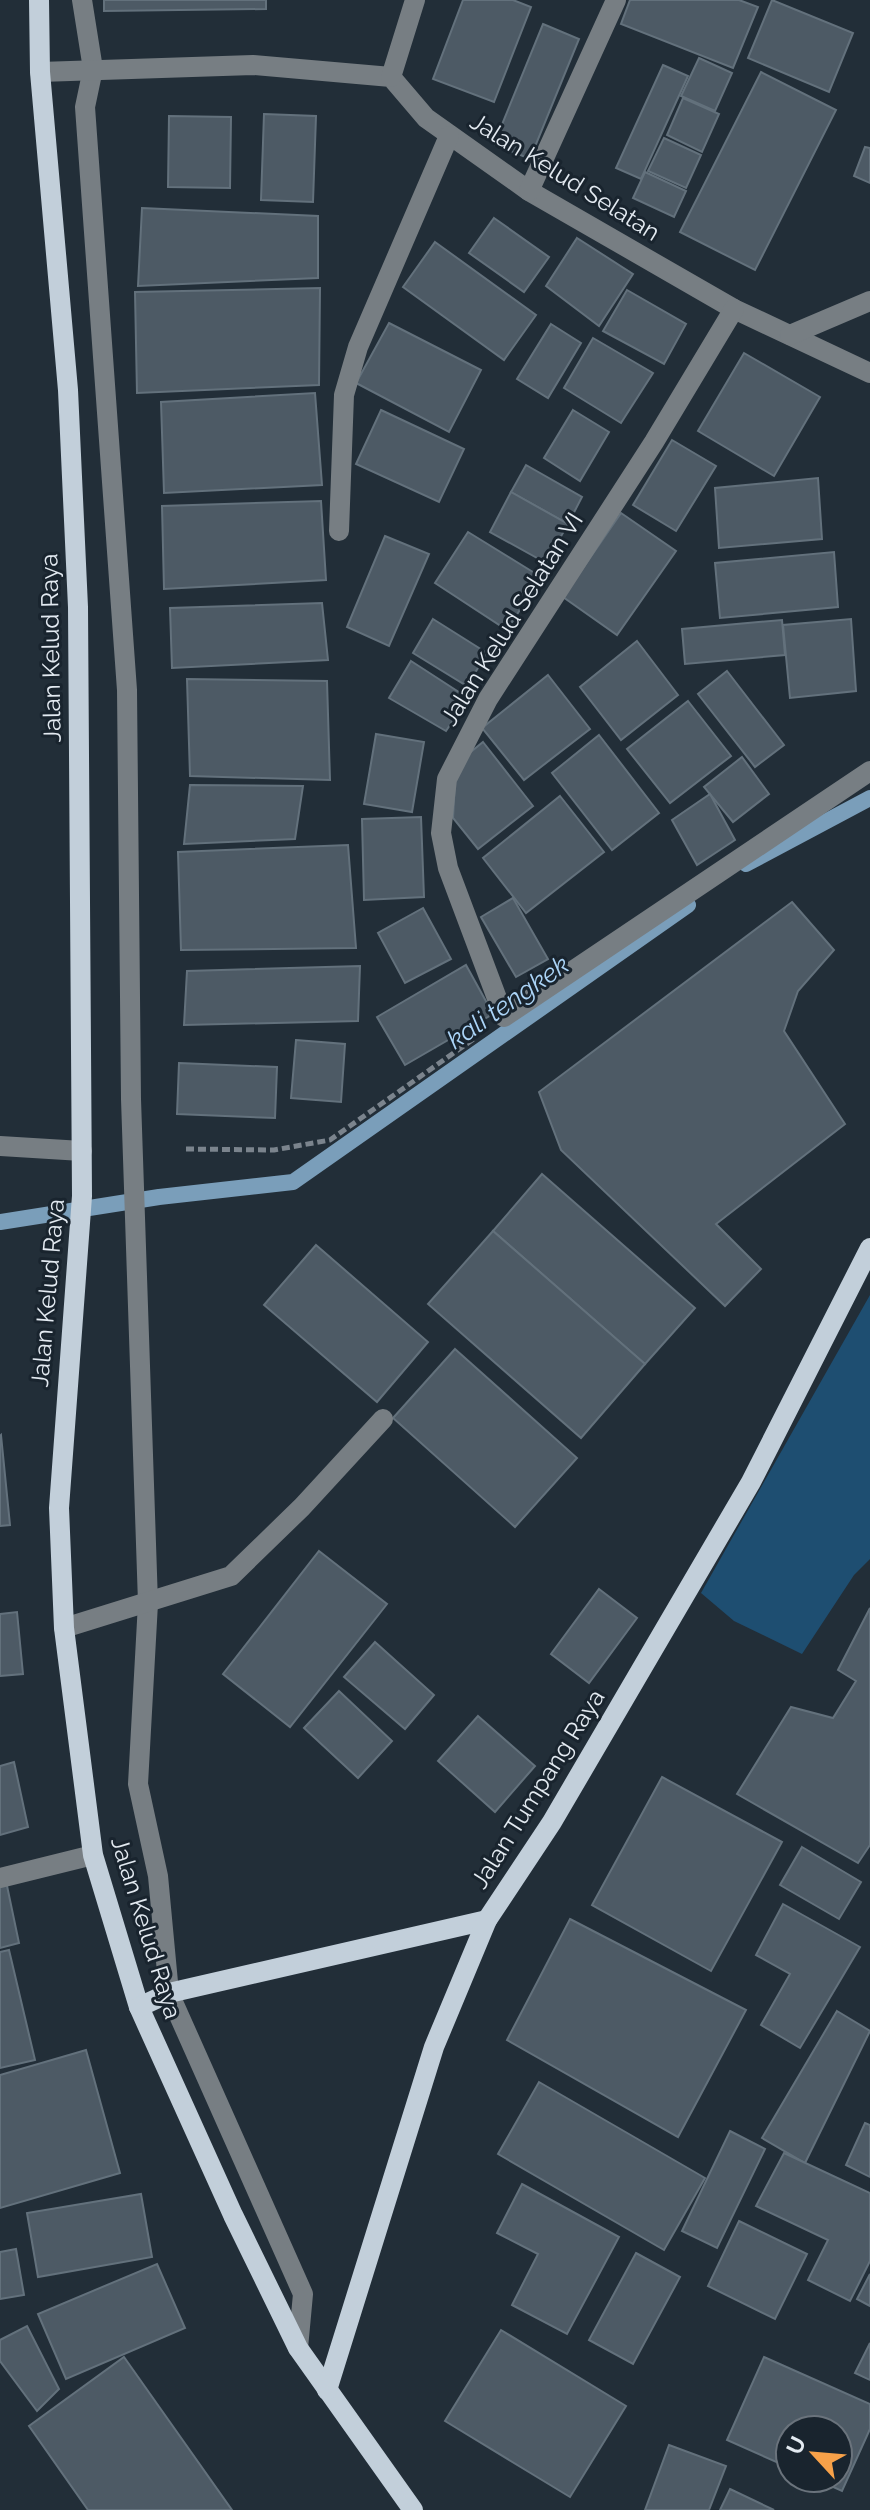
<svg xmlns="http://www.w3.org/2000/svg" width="870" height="2510" viewBox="0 0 870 2510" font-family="Raleway,sans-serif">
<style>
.green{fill:#1e4e71}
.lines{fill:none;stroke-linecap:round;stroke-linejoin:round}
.stream{stroke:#7a9eba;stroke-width:16}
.building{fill:#4d5a65;stroke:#63717c;stroke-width:2}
.path{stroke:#7b848d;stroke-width:5;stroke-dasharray:8 4;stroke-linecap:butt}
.minor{stroke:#777e83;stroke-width:20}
.major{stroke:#c2cfda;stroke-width:20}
.labels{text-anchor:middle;stroke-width:6;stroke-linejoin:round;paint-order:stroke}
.street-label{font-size:24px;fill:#e3eaf1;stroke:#19242e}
.water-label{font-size:26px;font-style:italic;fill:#abd4f7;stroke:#19242e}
</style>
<rect width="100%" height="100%" fill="#222e38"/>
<path class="green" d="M870,1295v264l-16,16 -52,79 -68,-33 -33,-28z"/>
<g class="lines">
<g class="stream">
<path d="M746,864l124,-66"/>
<path d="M0,1222l159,-25 134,-15 395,-277"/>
</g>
</g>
<g class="building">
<path d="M104,0h162v9l-162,2z"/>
<path d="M463,0h50l18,7 -37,95 -61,-23z"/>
<path d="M630,0h109l19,7 -25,61 -112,-44z"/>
<path d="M772,0l81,33 -24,59 -81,-34z"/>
<path d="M543,24l36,15 -49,120 -36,-15z"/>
<path d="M699,58l33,15 -17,38 -34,-15z"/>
<path d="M663,65l25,11 -47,103 -25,-11z"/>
<path d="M761,72l75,38 -81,160 -75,-38z"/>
<path d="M683,98l36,16 -17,38 -35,-17z"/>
<path d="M264,114l52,2 -3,86 -52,-2z"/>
<path d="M169,116l62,1 -1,71 -62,-1z"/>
<path d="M664,138l37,17 -15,33 -38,-17z"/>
<path d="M865,147l5,1v35l-16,-7z"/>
<path d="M645,172l41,19 -12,26 -41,-19z"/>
<path d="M142,208l176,8v62l-180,8z"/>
<path d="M494,218l55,39 -25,35 -55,-39z"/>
<path d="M577,238l56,36 -34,52 -53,-40z"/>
<path d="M435,242l101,73 -32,45 -101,-73z"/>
<path d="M320,288l-1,97 -182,8 -2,-101z"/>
<path d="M627,290l59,34 -22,40 -61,-33z"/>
<path d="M389,323l92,47 -32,62 -93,-49z"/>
<path d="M551,324l30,19 -33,55 -31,-19z"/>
<path d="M593,338l60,35 -32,50 -57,-35z"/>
<path d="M744,353l76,44 -46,79 -76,-45z"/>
<path d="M315,393l7,92 -158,8 -3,-91z"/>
<path d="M381,410l83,39 -25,53 -83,-38z"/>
<path d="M573,410l36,22 -29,49 -36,-23z"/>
<path d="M672,440l44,26 -40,65 -43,-26z"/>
<path d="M526,465l56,32 -14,27 -57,-32z"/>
<path d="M818,478l4,61 -103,9 -4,-60z"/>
<path d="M511,492l57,32 -22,39 -56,-31z"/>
<path d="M321,501l5,79 -162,9 -2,-83z"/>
<path d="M621,513l55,38 -59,84 -54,-38z"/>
<path d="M468,532l73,45 -34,53 -72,-47z"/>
<path d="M385,536l44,18 -40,92 -42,-19z"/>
<path d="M834,552l4,55 -118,11 -5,-55z"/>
<path d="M322,603l6,57 -156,8 -2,-60z"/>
<path d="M433,619l54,34 -20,33 -54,-33z"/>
<path d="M851,619l5,72 -66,7 -7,-73z"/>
<path d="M782,620l3,35 -100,9 -3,-35z"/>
<path d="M637,641l41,54 -57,45 -41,-53z"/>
<path d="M411,661l57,37 -22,33 -57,-33z"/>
<path d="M727,671l57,74 -29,22 -57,-73z"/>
<path d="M548,675l42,54 -66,51 -42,-52z"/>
<path d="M187,679l140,2 3,99 -140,-4z"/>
<path d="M688,701l43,55 -61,47 -43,-54z"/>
<path d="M376,734l48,8 -12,70 -48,-8z"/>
<path d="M599,735l60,78 -47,37 -60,-77z"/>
<path d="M483,742l50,64 -55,43 -25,-31 3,-54z"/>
<path d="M742,757l27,37 -36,28 -29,-35z"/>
<path d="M190,785l113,1 -8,53 -111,5z"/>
<path d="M710,794l25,46 -38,25 -25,-45z"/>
<path d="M560,796l44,56 -78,61 -43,-55z"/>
<path d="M421,817l3,80 -60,3 -2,-81z"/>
<path d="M348,845l8,103 -175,2 -3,-98z"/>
<path d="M513,898l35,61 -32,18 -35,-60z"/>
<path d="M792,902l42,48 -36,41 -14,40 61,93 -129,100 45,45 -36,37 -164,-156 -22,-58z"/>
<path d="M423,908l28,51 -46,24 -27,-50z"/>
<path d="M466,965l27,49 -88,51 -28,-48z"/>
<path d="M360,966l-2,55 -174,4 3,-54z"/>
<path d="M296,1040l49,4 -4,58 -50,-4z"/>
<path d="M179,1063l98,4 -2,51 -98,-4z"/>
<path d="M542,1174l153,134 -50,56 -152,-133z"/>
<path d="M493,1231l152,133 -64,74 -153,-134z"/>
<path d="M316,1245l112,97 -51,60 -113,-97z"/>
<path d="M455,1349l122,109 -62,69 -122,-109z"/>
<path d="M1,1435l9,90 -10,1v-90z"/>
<path d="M319,1551l68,53 -97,123 -67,-53z"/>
<path d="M599,1589l38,29 -48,65 -38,-29z"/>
<path d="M870,1608v237l-12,18 -121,-69 54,-87 42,11 23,-37 -18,-11z"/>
<path d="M17,1612l6,62 -23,2v-62z"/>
<path d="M375,1642l59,53 -29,34 -61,-52z"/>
<path d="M339,1691l53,50 -34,37 -54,-50z"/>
<path d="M478,1716l57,50 -40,46 -57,-51z"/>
<path d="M14,1762l14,65 -28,8v-69z"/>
<path d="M662,1777l120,65 -71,129 -119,-66z"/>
<path d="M802,1847l59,35 -22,37 -59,-34z"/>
<path d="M6,1881l13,62 -19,5v-65z"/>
<path d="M783,1904l77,43 -60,101 -39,-23 29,-51 -34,-19z"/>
<path d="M570,1919l176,91 -68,127 -171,-97z"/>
<path d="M9,1950l26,110 -35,8v-116z"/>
<path d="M837,2011l33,20 -65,132 -43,-25z"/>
<path d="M86,2050l34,123 -120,35v-133z"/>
<path d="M539,2082l166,96 -41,72 -166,-96z"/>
<path d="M865,2123l5,2v52l-24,-12z"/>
<path d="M730,2131l35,18 -48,99 -35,-17z"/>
<path d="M784,2153l86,40v68l-20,40 -42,-21 20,-40 -72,-34z"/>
<path d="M522,2184l97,53 -52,97 -55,-29 26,-51 -41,-21z"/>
<path d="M141,2194l11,63 -114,20 -11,-64z"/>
<path d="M739,2221l68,33 -32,65 -67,-33z"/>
<path d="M16,2249l8,46 -24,4v-47z"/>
<path d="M636,2253l44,24 -47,87 -44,-24z"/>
<path d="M157,2264l28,64 -119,51 -28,-65z"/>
<path d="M870,2274v32l-13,-7z"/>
<path d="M27,2326l32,63 -22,22 -37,-50v-21z"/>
<path d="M501,2330l125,76 -56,91 -125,-76z"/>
<path d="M870,2343v37l-15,-7z"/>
<path d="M124,2357l108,153h-144l-59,-84z"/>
<path d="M764,2357l106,47v25l-28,62 -29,-13h25v-48h-48v38l-63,-28z"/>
<path d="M669,2445l57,21 -17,44h-64z"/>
<path d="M730,2489l44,21h-54z"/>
</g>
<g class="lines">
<path class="path" d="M186,1149l88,1 56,-10 145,-102"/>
<g class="minor">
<path d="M82,0l11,69 -8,38 42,583 4,409 17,504 -10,181 20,92 11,117 134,301 -5,54"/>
<path d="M40,72l213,-7 138,12 35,41 103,73 205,118 136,64"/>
<path d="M391,77l24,-77"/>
<path d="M529,191l87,-191"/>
<path d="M734,309l-80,133 -166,257 -41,80 -6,54 7,35 56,149 366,-246"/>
<path d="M790,335l80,-34"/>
<path d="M339,531l5,-136 14,-48 91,-211"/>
<path d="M0,1146l82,5"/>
<path d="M64,1628l167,-52 71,-69 81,-88"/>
<path d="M0,1878l93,-23"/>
</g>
<g class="major">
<path d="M39,0l1,72 28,318 10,217 4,589 -23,312 5,120 29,227 46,152 94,208 65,133 115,162"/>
<path d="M139,2007l30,-14 318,-73"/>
<path d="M327,2390l107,-343 53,-127 65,-98 199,-340 119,-234"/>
</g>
</g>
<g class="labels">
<g class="street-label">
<text transform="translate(565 177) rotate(32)" y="8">Jalan Kelud Selatan</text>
<text transform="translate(512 619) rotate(-58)" y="8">Jalan Kelud Selatan VI</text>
<text transform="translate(51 648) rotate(-91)" y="8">Jalan Kelud Raya</text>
<text transform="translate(48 1293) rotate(-85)" y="8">Jalan Kelud Raya</text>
<text transform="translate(538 1789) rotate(-58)" y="8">Jalan Tumpang Raya</text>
<text transform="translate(146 1928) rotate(73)" y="8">Jalan Kelud Raya</text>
</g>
<g class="water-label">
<text transform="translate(508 1002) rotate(-35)" y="9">kali tengkek</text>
</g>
</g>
<g transform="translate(814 2454) rotate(296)"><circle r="38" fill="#19242e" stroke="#6a737c" stroke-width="2"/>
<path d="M0-6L14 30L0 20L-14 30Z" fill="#f7a149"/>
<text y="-12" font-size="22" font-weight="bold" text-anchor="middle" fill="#e3eaf1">U</text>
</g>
</svg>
